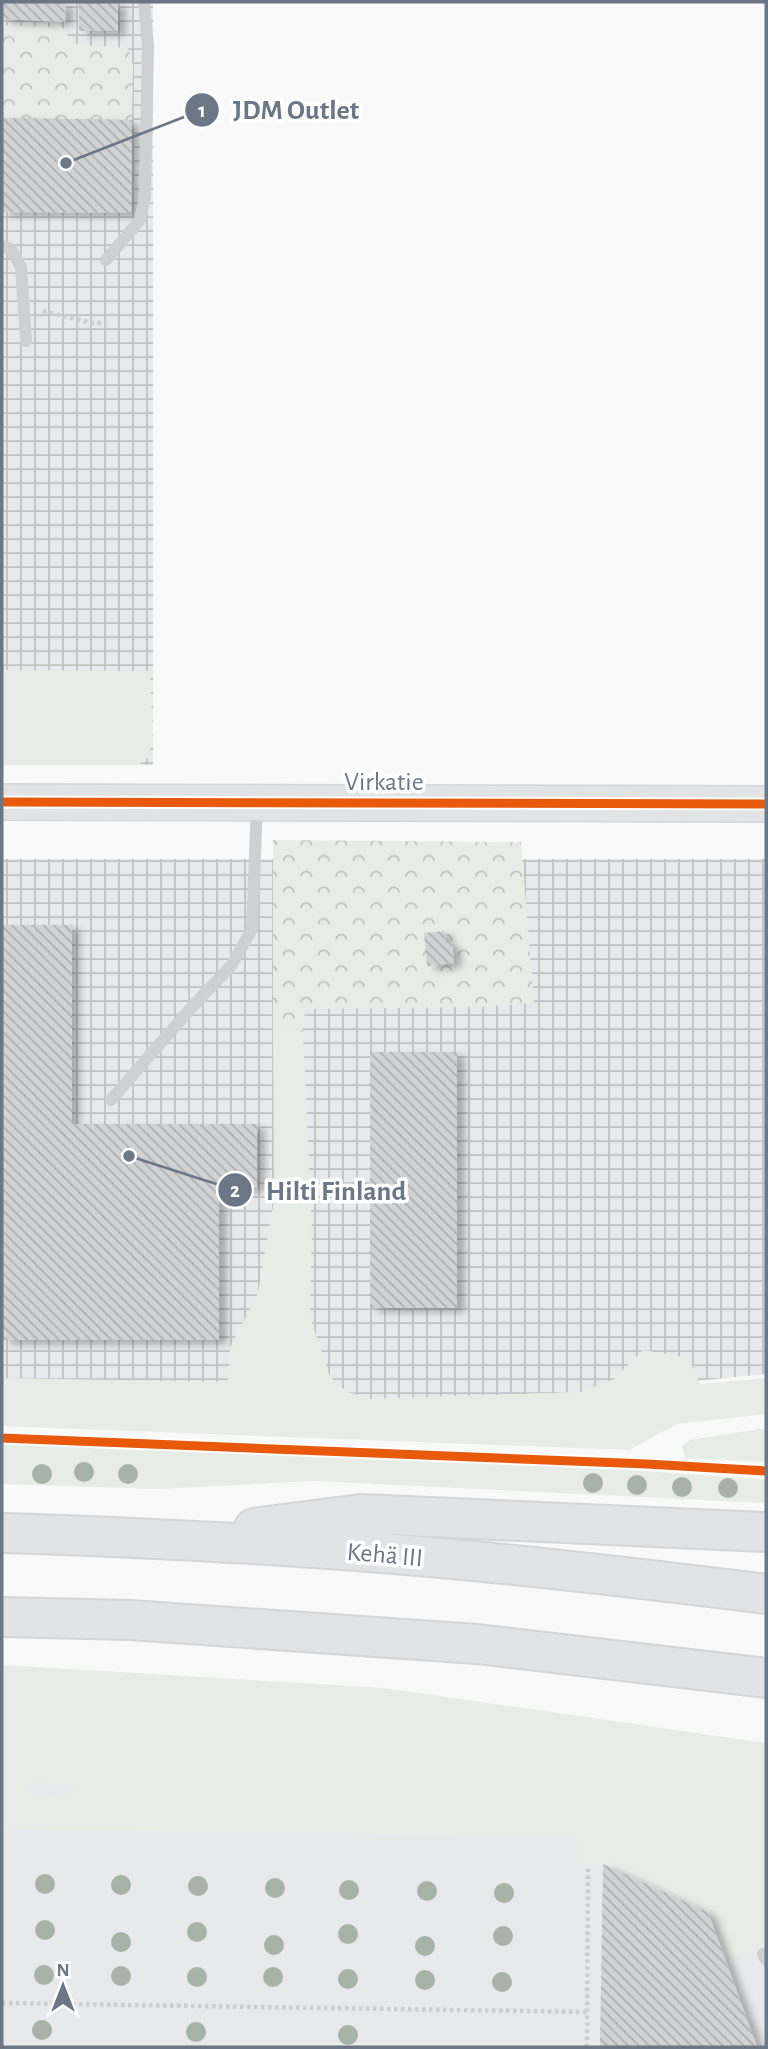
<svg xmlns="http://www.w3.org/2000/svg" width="768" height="2049" viewBox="0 0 768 2049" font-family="'Alegreya Sans',sans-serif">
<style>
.built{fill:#e8e9ea}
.industrial{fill:url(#industrial-grid)}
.grass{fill:#e8ece7;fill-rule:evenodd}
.forest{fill:url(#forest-crowns)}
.building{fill:url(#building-back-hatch);filter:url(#shadow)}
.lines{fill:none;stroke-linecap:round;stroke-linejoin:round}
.secondary-casing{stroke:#d5d6d7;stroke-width:38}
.highway-casing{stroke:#d5d5d6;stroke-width:42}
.path{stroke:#cdcece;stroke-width:4.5;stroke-dasharray:3.5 3.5;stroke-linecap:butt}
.lane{stroke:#cfd0d2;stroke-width:12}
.secondary{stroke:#e2e3e4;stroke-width:35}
.highway{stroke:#e2e3e4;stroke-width:38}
.cycleway-casing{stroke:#fff;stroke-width:13}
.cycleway{stroke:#e8590c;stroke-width:9}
.tree{fill:#a8b3a8}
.labels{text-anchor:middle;stroke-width:7;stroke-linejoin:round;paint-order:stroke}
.street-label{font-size:26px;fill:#6b7787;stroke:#fff}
.leader{fill:none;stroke:#6b7787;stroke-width:2.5}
.callout-dot{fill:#6b7787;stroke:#fff;stroke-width:2.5}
.mark-label{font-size:21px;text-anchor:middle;font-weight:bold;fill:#fff}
.callout-label{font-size:28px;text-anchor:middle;font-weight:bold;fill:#6b7787;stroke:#fff;stroke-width:7;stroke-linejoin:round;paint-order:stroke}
</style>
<defs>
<pattern id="industrial-grid" width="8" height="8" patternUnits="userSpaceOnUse" patternTransform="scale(1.75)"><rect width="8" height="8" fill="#e8e9ea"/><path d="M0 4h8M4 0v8" fill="none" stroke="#c0c2c3"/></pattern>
<pattern id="forest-crowns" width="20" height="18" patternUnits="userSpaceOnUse" patternTransform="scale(1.75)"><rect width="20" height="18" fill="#e8ece7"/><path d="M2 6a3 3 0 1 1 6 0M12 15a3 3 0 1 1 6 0" fill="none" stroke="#c0c4c1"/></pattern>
<pattern id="building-back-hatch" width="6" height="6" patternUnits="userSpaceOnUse" patternTransform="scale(1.75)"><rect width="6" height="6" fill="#d1d2d4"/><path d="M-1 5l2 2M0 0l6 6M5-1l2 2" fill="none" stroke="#aeafb2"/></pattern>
<filter id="shadow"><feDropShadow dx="8" dy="4.5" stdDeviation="3.5" flood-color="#0004"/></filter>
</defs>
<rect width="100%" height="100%" fill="#f9f9f9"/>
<path class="built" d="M2,1766l764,55v226h-764z"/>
<g class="industrial">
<rect x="2" y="2" width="151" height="763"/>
<path d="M2,859h764v515l-184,18 -211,7 -24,-7 -17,-15 -10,-26 -89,-3 -3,34 -226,-1z"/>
</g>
<g class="grass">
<path d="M2,670l148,1 3,62 -5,25 -10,7h-136z"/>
<path d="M273,1020l30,12 9,198 -2,87 20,60 17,15 24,7 211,-7 32,-13 29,-29 46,8 11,26 66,-6v36l-89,10 -48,26 -627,-24v-48l226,4 2,-34 28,-55 16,-93z"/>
<path d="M766,1428v34l-81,-4 -3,-12 8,-6z"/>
<path d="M2,1444c255,11 510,15 764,36v23l-452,-22 -156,8 -156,-5z"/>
<path d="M2,1665l382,23 382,55v203l-40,15 -123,-97h-23l-1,-28 -577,-7zM34,1782l38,2 4,6c-16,13 -37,7 -55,-2z"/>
</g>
<g class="forest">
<path d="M2,25l61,3 10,16 55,4 5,17 -1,55 -130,-2z"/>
<path d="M273,840l248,2 13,161 -56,4 -173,2 -2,23 -30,-12z"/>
</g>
<g class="building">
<path d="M2,2h64l-1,20 -63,-3z"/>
<rect x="79" y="2" width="39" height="29"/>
<path d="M2,118l130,2 -1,93 -129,-1z"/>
<path d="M2,925h70v199h185v64h-38v152h-217z"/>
<path d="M445,931l1,12 6,-1 2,21 -27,3 -3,-33z"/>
<rect x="370" y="1052" width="87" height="256"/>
<path d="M603,1864l105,48 49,135h-157z"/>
</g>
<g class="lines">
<g class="secondary-casing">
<path id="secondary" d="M2,802l764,2"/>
</g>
<g class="highway-casing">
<g id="highway">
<path d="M254,1528l107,-14 405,18"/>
<path d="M2,1533c127,4 254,10 380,20 129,10 256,25 384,41"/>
<path d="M2,1617l128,3 347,24 289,34"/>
</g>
</g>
<g class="path">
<path d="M43,311l48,12h16"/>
<path d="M2,2003l585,9"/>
<path d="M587,2047l1,-178"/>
</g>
<g class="lane">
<path d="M2,246l9,3 10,18 5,74"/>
<path d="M106,260l34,-40 5,-23 3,-151 -4,-44"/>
<path d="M111,1100l80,-92 40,-42 21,-37 5,-125"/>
<path d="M763,1954l3,6"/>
</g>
<use href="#secondary" class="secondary"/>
<use href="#highway" class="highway"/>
<g class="cycleway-casing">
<g id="cycleway">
<path d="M2,802l764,2"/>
<path d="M2,1438l645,26 119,7"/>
</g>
</g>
<use href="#cycleway" class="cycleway"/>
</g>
<g class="tree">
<circle cx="84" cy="1472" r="10"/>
<circle cx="42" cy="1474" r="10"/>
<circle cx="128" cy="1474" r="10"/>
<circle cx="593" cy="1483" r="10"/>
<circle cx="637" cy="1485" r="10"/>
<circle cx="682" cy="1487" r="10"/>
<circle cx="728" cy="1488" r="10"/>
<circle cx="45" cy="1884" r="10"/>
<circle cx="121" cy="1885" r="10"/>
<circle cx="198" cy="1886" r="10"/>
<circle cx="275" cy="1888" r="10"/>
<circle cx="349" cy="1890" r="10"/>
<circle cx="427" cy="1891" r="10"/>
<circle cx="504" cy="1893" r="10"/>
<circle cx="45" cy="1930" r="10"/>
<circle cx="197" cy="1932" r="10"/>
<circle cx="348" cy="1934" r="10"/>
<circle cx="503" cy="1936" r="10"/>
<circle cx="121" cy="1942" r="10"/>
<circle cx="274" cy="1945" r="10"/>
<circle cx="425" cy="1946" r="10"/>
<circle cx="44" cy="1975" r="10"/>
<circle cx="121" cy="1976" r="10"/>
<circle cx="197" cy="1977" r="10"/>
<circle cx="273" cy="1977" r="10"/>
<circle cx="348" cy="1979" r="10"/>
<circle cx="425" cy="1980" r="10"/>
<circle cx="502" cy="1982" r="10"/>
<circle cx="42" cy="2030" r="10"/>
<circle cx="196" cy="2032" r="10"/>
<circle cx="348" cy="2035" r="10"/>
</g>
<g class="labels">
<g class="street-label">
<text x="384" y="790">Virkatie</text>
<text transform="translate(385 1554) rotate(5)" y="9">Kehä III</text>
</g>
</g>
<path class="leader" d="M66 163L202 110M129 1156L235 1190"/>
<g class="callout-dot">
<circle cx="66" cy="163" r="7"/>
<circle cx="129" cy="1156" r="7"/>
<circle cx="202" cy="110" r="18"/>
<circle cx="235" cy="1190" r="18"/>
</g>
<g class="mark-label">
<text x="202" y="117">1</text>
<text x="235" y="1197">2</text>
</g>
<g class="callout-label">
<text x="296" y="119">JDM Outlet</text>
<text x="336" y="1200">Hilti Finland</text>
</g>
<rect width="768" height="2049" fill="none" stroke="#6b7787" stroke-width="7"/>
<g transform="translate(63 1986)" stroke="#ffffff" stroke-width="5" paint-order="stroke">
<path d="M0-5L12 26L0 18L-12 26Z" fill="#6b7787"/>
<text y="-10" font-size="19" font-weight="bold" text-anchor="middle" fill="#6b7787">N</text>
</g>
</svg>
